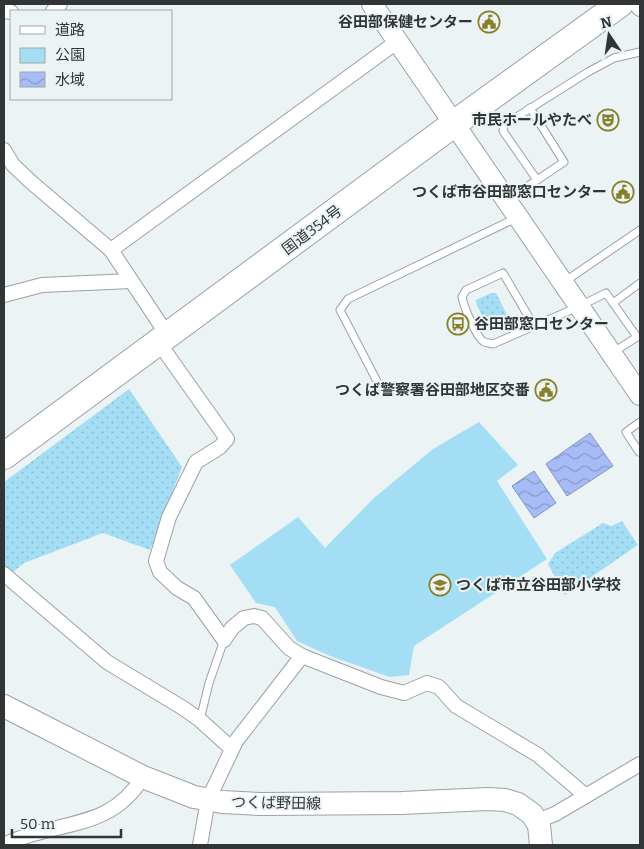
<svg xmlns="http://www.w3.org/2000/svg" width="644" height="849" viewBox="0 0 644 849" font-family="Bitter,'Noto Sans JP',serif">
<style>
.green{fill:url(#green-dots)}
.pitch{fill:#a4def4}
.water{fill:url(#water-waves);stroke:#8494bc}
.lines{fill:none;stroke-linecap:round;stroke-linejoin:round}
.lane-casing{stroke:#9ba1a4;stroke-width:9}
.street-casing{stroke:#9ba1a4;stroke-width:16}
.secondary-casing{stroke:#9ba1a4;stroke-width:22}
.primary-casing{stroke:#9ba1a4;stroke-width:24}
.highway-casing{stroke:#9ba1a4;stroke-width:28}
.lane{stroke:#fff;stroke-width:7}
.street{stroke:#fff;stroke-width:14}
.secondary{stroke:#fff;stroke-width:20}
.primary{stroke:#fff;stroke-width:22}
.highway{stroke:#fff;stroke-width:26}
.labels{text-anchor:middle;stroke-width:4;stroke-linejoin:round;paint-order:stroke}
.poi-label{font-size:15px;font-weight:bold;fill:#323536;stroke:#ebf3f5;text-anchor:end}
.street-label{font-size:15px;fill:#323536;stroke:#ebf3f5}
</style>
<defs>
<pattern id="green-dots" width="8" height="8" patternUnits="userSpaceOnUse" patternTransform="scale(1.25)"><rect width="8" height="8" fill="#a4def4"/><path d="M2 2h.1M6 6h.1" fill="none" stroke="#8ebfd2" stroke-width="1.8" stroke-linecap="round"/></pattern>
<pattern id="water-waves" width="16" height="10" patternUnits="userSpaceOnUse" patternTransform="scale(1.25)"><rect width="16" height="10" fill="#a7bcf6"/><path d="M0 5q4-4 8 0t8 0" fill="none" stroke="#899ac8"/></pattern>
</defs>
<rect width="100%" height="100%" fill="#ebf3f5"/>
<g class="green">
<path d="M491,293h5l11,22v5l-17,8 -3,-2 -11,-23v-3z"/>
<path d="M129,389l53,78 -32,83 -47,-17 -79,30 -11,9 -9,-6v-84z"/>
<path d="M622,521l16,24 -73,50 -17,-31 7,-11 48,-30 8,3z"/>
</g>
<path class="pitch" d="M479,422l39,43 -21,16 50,78 -133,87 -5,29 -19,2 -60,-21 -33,-15 -22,-34 -19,-4 -26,-38 68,-48 27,31 49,-50 59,-49z"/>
<g class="water">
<path d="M590,433l23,33 -46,30 -21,-32z"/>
<path d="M534,471l22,32 -22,15 -22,-32z"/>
</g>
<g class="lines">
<g class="lane-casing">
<g id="lane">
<path d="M537,180l-34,-49 1,-6 84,-53 26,-14 26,-6"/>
<path d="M507,200l57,-38 -34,-54"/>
<path d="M564,282l76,-52"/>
<path d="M613,303l27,-20"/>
<path d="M534,326l-31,-53 -37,17 -4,7c2,10 14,40 22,45 2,1 6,1 9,2l87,-38 26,-13 31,44 -25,16"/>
<path d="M380,387l-40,-77 8,-11 168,-81"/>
<path d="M639,452l-13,-20 14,-10"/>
<path d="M200,720l9,-37 15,-43"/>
</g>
</g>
<g class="street-casing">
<g id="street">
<path d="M635,4l5,5"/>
<path d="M4,11l7,1"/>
<path d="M53,11l7,-7"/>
<path d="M4,150l9,15 18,17 80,68 57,86"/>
<path d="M111,250l287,-209"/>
<path d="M4,295l38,-10 89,-4"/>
<path d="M159,343l68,96 -7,8 -24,15 -27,55 -13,44 4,11 17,16 17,10 30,42 8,-12 12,-10 10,-2 8,2 27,30 13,8 79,31 23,6 23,-10 12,4 17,19 82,49 48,41"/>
<path d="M4,574l103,88 76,46 17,12 32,29"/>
<path d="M537,821l18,-7 85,-50"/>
<path d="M4,845c9,-5 19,-8 29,-11 45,-13 82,-12 110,-57"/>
<path d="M200,845l8,-45 28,-59 66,-85"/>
</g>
</g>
<g class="secondary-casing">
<path id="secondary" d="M372,4l268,391"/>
</g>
<g class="primary-casing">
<path id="primary" d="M4,706l139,71 51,20 28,5 39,2 141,-1 86,-4 17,1 13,4 14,10 7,11 2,20"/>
</g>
<g class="highway-casing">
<path id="highway" d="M4,456l451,-333 165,-119"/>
</g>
<use href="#lane" class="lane"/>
<use href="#street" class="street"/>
<use href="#secondary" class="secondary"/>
<use href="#primary" class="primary"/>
<use href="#highway" class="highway"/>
</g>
<defs>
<g id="civic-ring" transform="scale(1.125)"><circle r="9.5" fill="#ebf3f5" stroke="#868028" stroke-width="1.5"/><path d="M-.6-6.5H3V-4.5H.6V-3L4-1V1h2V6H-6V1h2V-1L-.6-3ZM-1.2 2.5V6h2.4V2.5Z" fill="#868028"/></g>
<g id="theatre-ring" transform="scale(1.125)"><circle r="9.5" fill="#ebf3f5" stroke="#868028" stroke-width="1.5"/><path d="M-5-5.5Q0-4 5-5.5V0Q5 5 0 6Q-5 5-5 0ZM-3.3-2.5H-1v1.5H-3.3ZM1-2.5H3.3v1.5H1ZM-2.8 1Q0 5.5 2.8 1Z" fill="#868028"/></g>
<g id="bus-ring" transform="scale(1.125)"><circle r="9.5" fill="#ebf3f5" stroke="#868028" stroke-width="1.5"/><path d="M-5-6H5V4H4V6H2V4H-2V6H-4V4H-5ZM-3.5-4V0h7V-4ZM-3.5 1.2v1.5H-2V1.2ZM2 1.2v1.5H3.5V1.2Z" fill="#868028"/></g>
<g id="school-ring" transform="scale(1.125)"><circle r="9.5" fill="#ebf3f5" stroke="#868028" stroke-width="1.5"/><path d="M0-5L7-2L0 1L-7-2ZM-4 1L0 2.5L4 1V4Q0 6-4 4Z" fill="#868028"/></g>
</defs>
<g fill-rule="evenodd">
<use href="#civic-ring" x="489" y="22"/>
<use href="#theatre-ring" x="608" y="120"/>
<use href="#civic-ring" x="623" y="192"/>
<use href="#bus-ring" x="458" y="324"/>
<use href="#civic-ring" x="546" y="390"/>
<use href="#school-ring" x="440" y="585"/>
</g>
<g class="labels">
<g class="poi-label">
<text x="473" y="27">谷田部保健センター</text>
<text x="592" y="125">市民ホールやたべ</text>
<text x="607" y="197">つくば市谷田部窓口センター</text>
<text x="474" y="329" text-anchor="start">谷田部窓口センター</text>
<text x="530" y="395">つくば警察署谷田部地区交番</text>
<text x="456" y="590" text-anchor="start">つくば市立谷田部小学校</text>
</g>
<g class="street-label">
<text transform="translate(312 230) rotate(-37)" y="5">国道354号</text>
<text transform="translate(276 803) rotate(1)" y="5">つくば野田線</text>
</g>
</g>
<rect width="644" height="849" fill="none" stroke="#323536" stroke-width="10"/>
<rect x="10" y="10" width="162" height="90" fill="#ebf3f5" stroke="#a1a7a9"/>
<rect x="20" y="26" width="25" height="8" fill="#ffffff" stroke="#a1a7a9"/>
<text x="55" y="35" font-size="15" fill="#323536">道路</text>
<rect x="20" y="48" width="25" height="15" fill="#a4def4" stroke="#a1a7a9"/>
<text x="55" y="60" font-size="15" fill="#323536">公園</text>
<rect x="20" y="72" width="25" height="15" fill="url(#water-waves)" stroke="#a1a7a9"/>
<text x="55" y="85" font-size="15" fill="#323536">水域</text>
<g transform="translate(609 35) rotate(347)" stroke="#ebf3f5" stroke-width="4" paint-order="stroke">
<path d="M0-4L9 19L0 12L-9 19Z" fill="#323536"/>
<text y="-8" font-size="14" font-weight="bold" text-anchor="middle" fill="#323536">N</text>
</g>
<path d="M12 829v8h109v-8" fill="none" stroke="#323536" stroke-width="2.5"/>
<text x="20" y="829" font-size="15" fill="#323536" stroke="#ebf3f5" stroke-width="4" paint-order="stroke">50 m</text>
</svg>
